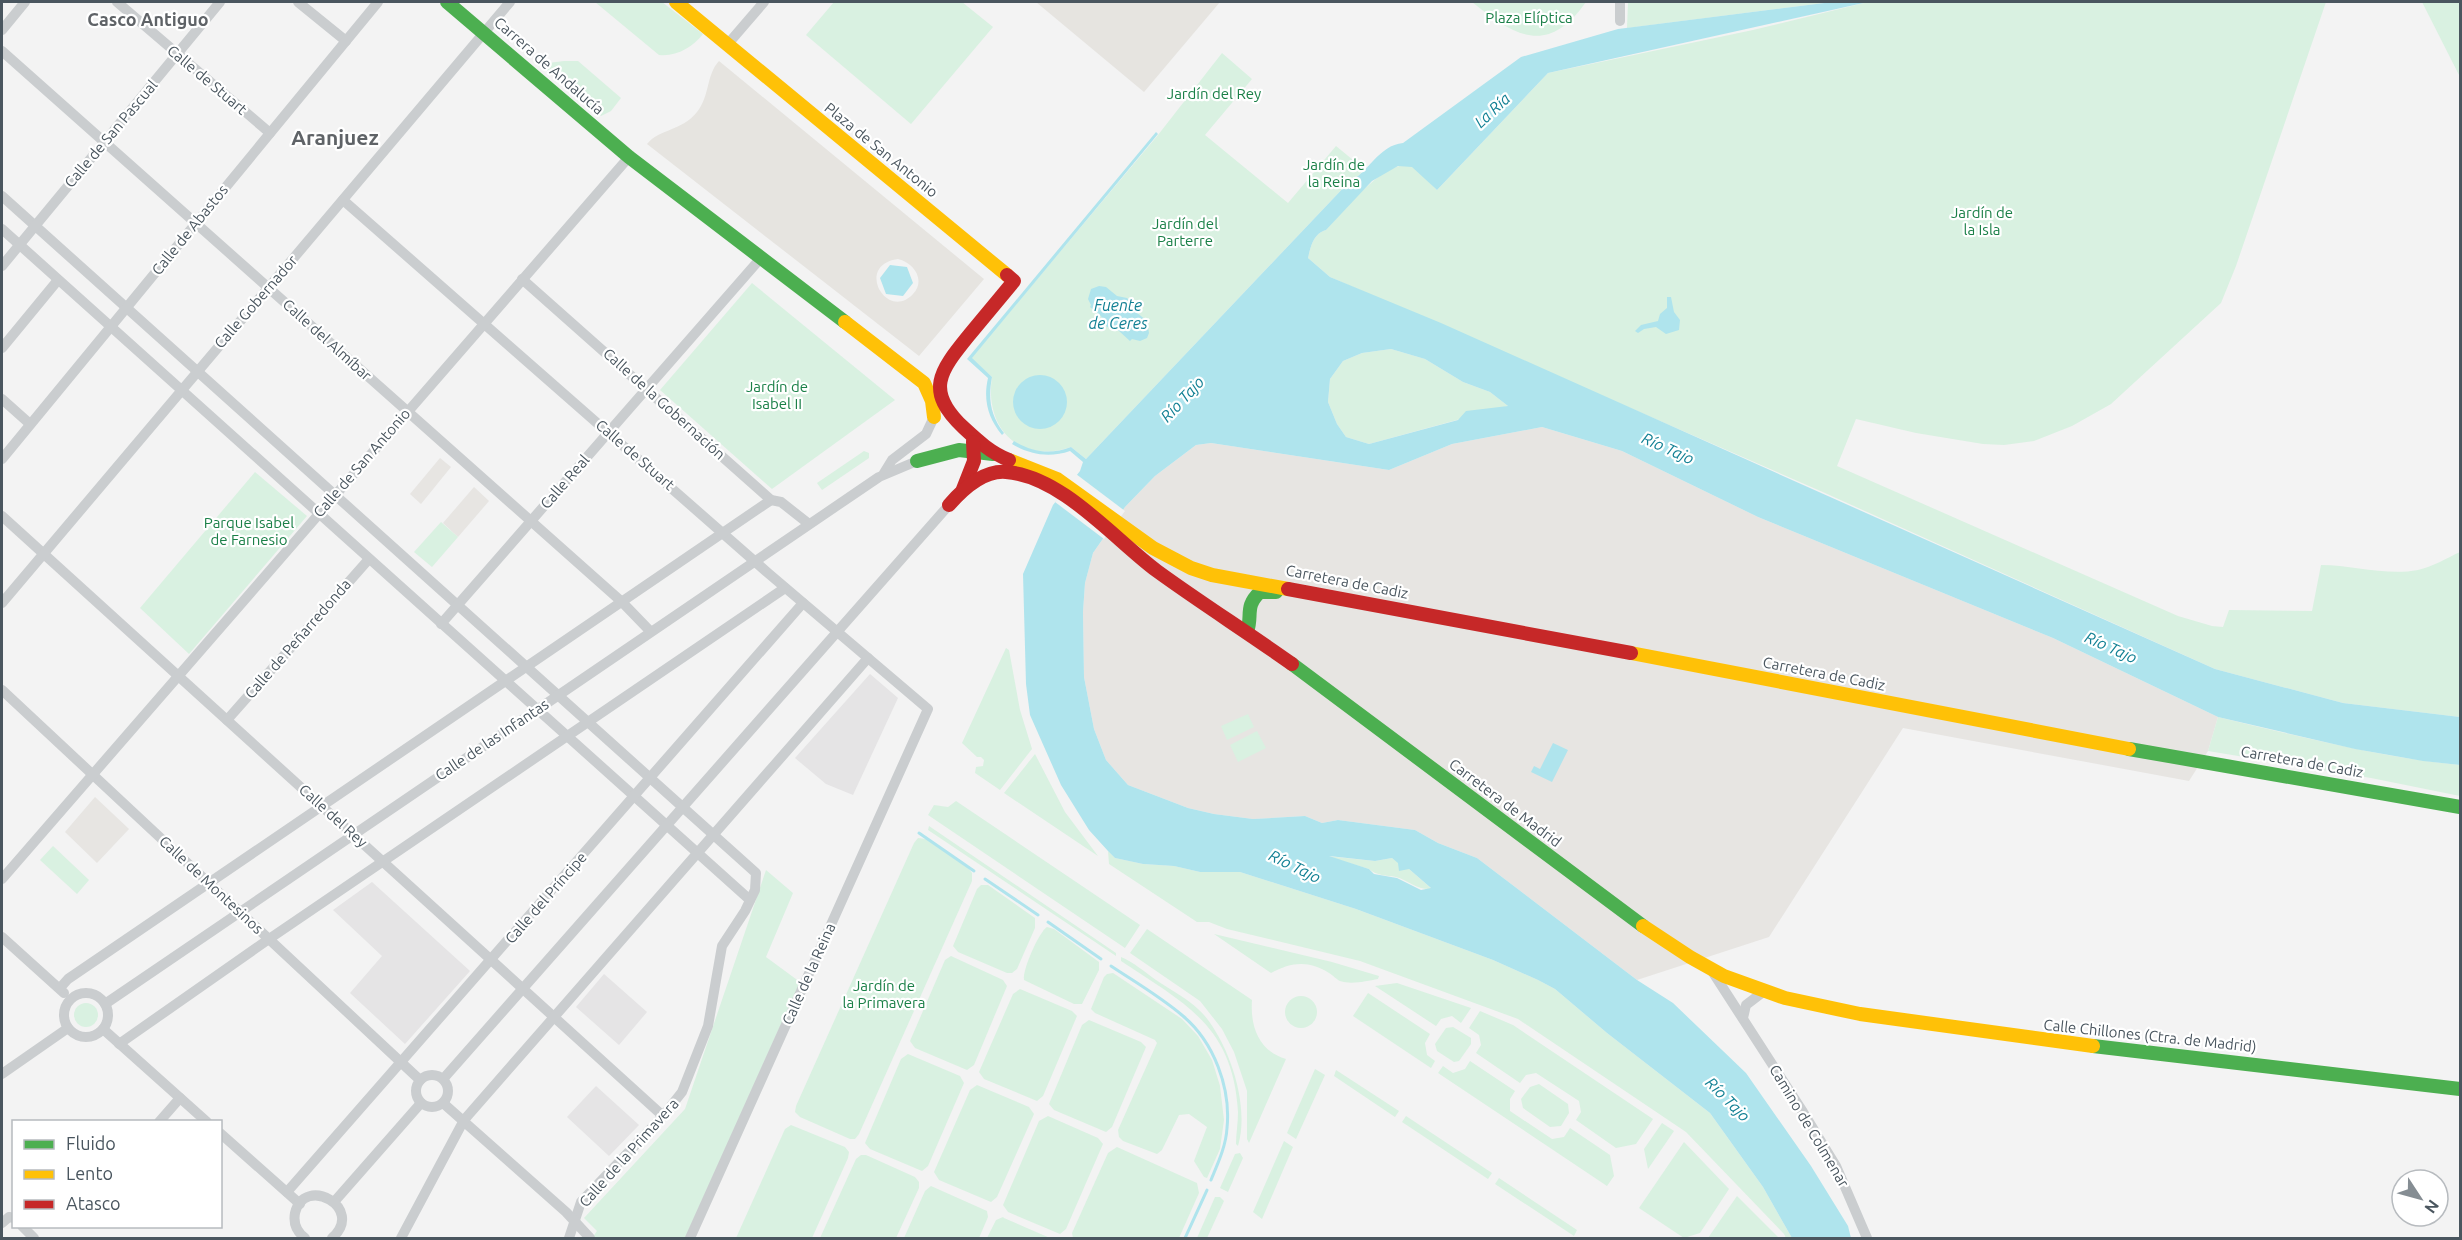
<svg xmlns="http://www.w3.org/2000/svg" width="2462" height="1240" viewBox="0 0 2462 1240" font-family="Ubuntu,sans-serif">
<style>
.commercial{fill:#e7e5e2}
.education{fill:#e5e4e5}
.green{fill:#d9f1e1}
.sand{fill:#e6e4e0;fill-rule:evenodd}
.water{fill:#afe4ed;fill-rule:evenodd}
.pier{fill:#f3f3f3}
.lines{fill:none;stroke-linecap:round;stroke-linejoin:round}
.stream{stroke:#afe4ed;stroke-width:3}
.street{stroke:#cacdcf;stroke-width:10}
.fast{stroke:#4caf50;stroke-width:14}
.slow{stroke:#ffc107;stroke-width:14}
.jam{stroke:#c62828;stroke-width:14}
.labels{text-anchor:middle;stroke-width:4.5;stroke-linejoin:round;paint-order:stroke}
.park-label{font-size:15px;fill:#1b8048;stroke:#fff}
.street-label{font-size:15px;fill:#4a565f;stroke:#fff}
.water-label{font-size:16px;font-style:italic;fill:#128094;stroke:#fff}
.quarter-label{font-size:18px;font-weight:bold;fill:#5f6367;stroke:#fff}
.district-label{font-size:21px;font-weight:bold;fill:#5f6367;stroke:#fff}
</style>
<rect width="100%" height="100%" fill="#f3f3f3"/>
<g class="commercial">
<path d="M1542,427l80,24 136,66 295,121 165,79 -10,34 -19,30 -286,-53 -134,209 -132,43 -160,-122 -39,-15 -23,-13 -77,-10 -16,3 -17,-7 -52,3 -39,-5 -26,-6 -60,-23 -22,-25 -12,-31 -10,-52 -1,-65 2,-29 8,-30 32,-46 30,-31 41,-31 15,-2 178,27 63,-26z"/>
<path d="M440,458l11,9 -30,37 -11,-10z"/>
<path d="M474,487l15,14 -31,36 -15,-14z"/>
<path d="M95,797l34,32 -32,34 -32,-31z"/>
</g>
<g class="education">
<path d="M870,674l28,24 -45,97 -27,-11 -31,-26z"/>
<path d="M372,882l98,89 -65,73 -55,-51 32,-37 -49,-46z"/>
<path d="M604,974l43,38 -28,33 -43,-38z"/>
<path d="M596,1086l43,39 -30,31 -42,-39z"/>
</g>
<g class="green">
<path d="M595,2h67l41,32c-10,13 -27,23 -44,21z"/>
<path d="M834,2h128l31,25 -82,97 -105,-89z"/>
<path d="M1472,2h114c-38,54 -71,35 -114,0z"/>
<path d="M1628,2h204l-205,26z"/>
<path d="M1868,2h458l-90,264 -15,37 -110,101 -39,22 -38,15 -30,4 -21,-1 -67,-11 -60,-14 -19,47 341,150 34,10 11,1 6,-17 83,1 9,-46c32,0 65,11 97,5 14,-3 29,-12 42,-18v165l-117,-14 -128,-34 -390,-176 -495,-216 -22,-19c3,-12 5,-24 18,-28 15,-16 62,-76 87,-63 9,5 16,16 24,23l111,-117 205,-43z"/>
<path d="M2422,2h38v75z"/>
<path d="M1222,53l30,26 -47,56 83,68 48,-57 28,23 -8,10 -8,4 -262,276 -15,-12c-51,18 -87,-19 -79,-70l-21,-19 187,-223z"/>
<path d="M564,61h14l43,37 -10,13 -10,5 -61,-52z"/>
<path d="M752,283l143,117 -123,89 -112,-99z"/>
<path d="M1391,349l34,10 38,23 27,10 18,14 -139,38 -23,-7 -9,-13 -9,-22 2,-23 13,-18 19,-8z"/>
<path d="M864,451l5,2v5l-47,32 -5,-7z"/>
<path d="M255,472l52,44 -118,138 -49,-46z"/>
<path d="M441,522l17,15 -26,30 -18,-15z"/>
<path d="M1006,648l3,2 11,60 12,39 -32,41 -25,-17 1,-6 7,-1 1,-6 -3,-3h-4l-15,-14z"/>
<path d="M1248,714l6,13 -27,13 -6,-14z"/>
<path d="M2218,717c80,19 160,40 242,48v31l-89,-18 -163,-27z"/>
<path d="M1257,731l9,17 -28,14 -8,-17z"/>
<path d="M1035,754l30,58 33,44 -94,-63z"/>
<path d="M956,801l184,124 -15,23 -197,-133 6,-10 14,2z"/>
<path d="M929,826l187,127v3l-188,-126z"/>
<path d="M918,838l8,1 42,29 4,5v8l-113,253 -4,5h-5l-50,-22 -5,-5 1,-6 118,-263z"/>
<path d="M53,846l36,34 -12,14 -37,-34z"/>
<path d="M1108,851l7,7 28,6 31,2 26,6h40l116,37 137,51 45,20 17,9 52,44 103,80 53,74 29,51h-6l-2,-4 -98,-102 -168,-113 -158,-58 -133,-32 -18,-7h-12l-88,-58z"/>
<path d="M1326,856l49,5 17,-3 17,11 23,20c-16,1 -22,-8 -36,-12 -10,-2 -19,-1 -27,-8z"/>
<path d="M766,870l27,23 -27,64 34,25 -115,256h-93l5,-7 -13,-13 101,-109z"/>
<path d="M981,885h7l47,33v10l-18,41 -5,4h-5l-49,-21 -5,-6 24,-57z"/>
<path d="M1047,927l7,2 45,33v8l-17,34h-8l-50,-24c-2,-10 15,-48 23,-53z"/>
<path d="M1147,929l105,71c-2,27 7,51 34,59l-37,84 -2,-4v-48l-13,-39 -12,-23 -22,-28 -70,-48z"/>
<path d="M1214,934l118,28 47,14 -1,3c-11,2 -27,6 -38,2 -3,-1 -7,-6 -11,-8 -20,-13 -38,-11 -58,0z"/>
<path d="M951,956l52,24 4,6 -33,79 -7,5 -52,-22 -5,-7 35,-81z"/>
<path d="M1121,957c12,5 24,15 35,23 16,11 35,20 48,35 26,31 46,91 34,131l-2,-2c0,-10 2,-21 2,-32 -5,-87 -53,-108 -117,-151z"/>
<path d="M1113,973l69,46 16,17 14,24 8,26 4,34 -4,29 -13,29 -3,-1 -10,-16 13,-34 -18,-13 -10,1 -17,35 -5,4 -34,-13 -4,-4 -1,-7 39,-87 -2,-3 -60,-27 -4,-4 13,-32 3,-3z"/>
<path d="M1397,983l74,25 -10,15 -9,-7 -11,3 -5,7 -61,-40z"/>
<path d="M1020,989l52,22 5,5 -34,80 -6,5 -53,-22 -5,-7 34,-78z"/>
<path d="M1368,993l62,41 -5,9 2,12 8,6 -4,7 -78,-52z"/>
<circle cx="1301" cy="1012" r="16"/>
<circle cx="86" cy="1015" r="12"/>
<path d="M1480,1011l33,14 140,94 -17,25 -20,4 -40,-28 5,-8 -2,-11 -43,-28 -10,2 -6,8 -44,-30 5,-8 -2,-10 -10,-7z"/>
<path d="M1089,1020l52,22 5,5 -34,80 -6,5 -52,-22 -5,-6 33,-79z"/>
<path d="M1453,1027l18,11v6l-12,17 -5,1 -17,-11 -2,-7 11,-16z"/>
<path d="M908,1054l52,22 4,7 -36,83 -6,5 -52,-22 -5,-6 36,-84z"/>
<path d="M1470,1061l45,30 -5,8v12l42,28 12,-2 6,-9 40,27 4,21 -7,10 -169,-113 5,-7 10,7 12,-4z"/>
<path d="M1315,1069l10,6 -29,64 -9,-6z"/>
<path d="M1336,1070l63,41 -4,6 -61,-41z"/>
<path d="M1539,1084l29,20 1,9 -8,13 -11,1 -27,-19 -2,-9 9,-12z"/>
<path d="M977,1085l52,22 5,7 -37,83 -6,5 -52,-22 -5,-8 36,-82z"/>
<path d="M1048,1116l50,22 5,6 -37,85 -6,5 -52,-22 -5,-7 36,-84z"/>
<path d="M1406,1116l86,57 -4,6 -86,-57z"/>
<path d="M1662,1123l12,8 -26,38 -4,-20z"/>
<path d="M791,1125l54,22 4,5 -1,6 -36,80h-76l49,-109z"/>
<path d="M1284,1141l9,6 -31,72 -9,-7z"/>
<path d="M1684,1142l45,47 -29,44 -16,5 -45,-30z"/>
<path d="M1117,1147l80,36 2,10 -20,45h-106l-1,-5 36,-80z"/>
<path d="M1240,1153l3,5 -15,34 -8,-4 15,-34z"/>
<path d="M866,1155l49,22 4,5v6l-23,50h-76l36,-79 5,-4z"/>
<path d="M1499,1178l78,52 -3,6 -79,-52z"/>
<path d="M931,1186l56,25 1,6 -9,21h-75l21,-47z"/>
<path d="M1737,1196l42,42h-71z"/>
<path d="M1215,1197h5l4,4 -17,37h-10z"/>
<path d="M1003,1217l1,1 46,20h-63l9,-18z"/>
</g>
<g class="sand">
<path d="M1036,2h184l-76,90z"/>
<path d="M719,61l265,218 -65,77 -272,-212c12,-15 35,-13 50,-32 13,-16 9,-37 22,-51zM898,259c16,4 28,21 15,35 -26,28 -59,-29 -15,-35z"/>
</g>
<g class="water">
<path d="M1832,2h36l-320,71 -111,117 -25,-23 -14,-1 -26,15 -46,49c-13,4 -15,16 -18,28l22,19 111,46 774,346 128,34 117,14v48l-37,-4 -68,-12 -137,-32 -165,-79 -295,-121 -136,-66 -80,-24 -90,17 -63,26 -178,-27 -15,2 -41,31 -30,31 -32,46 -8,30 -2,29 1,65 10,52 12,31 22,25 60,23 26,6 39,5 52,-3 17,7 16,-3 77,10 23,13 39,15 160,122 36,23 73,70 65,93 37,60 3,12h-59l-29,-51 -53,-74 -103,-80 -52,-44 -17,-9 -45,-20 -137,-51 -116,-37h-40l-26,-6 -31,-2 -28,-6 -7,-7 -19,-21 -28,-45 -31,-70 -4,-31 -3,-110 30,-69 27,-34 3,-9 -13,-11c-20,7 -40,4 -58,-7l2,-3c19,11 36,14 57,6l15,12 262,-276c20,-10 31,-38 55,-40l118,-86 97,-28zM1391,349l34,10 38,23 27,10 18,14 -42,5 -8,9 -89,24 -23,-7 -9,-13 -9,-22 2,-23 13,-18 19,-8zM1329,856l46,5 17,-3 6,5 1,8 10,-2 22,19 -10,2 -24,-12 -23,-4 -5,-5z"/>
<path d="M1156,132l2,2 -186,224 20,19c-4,21 -2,38 12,56l-2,2c-14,-17 -19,-35 -14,-57l-21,-19z"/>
<path d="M890,265l17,2 6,16 -10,13 -17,-2 -6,-16z"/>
<path d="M1099,286l7,1 11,9 10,2 5,5 4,9 11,9 2,12 -2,5 -7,3 -8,-2 -2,2 -11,-10 -12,-4 -6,-11 -11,-9 1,-2 -3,-6 3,-10z"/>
<path d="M1667,297h4l3,15 6,8 -1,10 -13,4 -10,-7 -12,2 -6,4 -3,-2 6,-6 17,-4 2,-7 7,-6z"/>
<circle cx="1040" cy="402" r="27"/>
<path d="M1553,743l15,7 -16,32 -21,-10 3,-6 6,3z"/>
</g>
<path class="pier" d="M1076,474l49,37 -21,28 -49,-37z"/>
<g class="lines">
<g class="stream">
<path d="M919,833l55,38"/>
<path d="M985,879l53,36"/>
<path d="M1048,922l53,37"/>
<path d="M1111,966c24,16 50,31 72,50 31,26 48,72 44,112 -1,18 -9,35 -16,52"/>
<path d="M1185,1238l22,-48"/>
</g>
<g class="street">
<path d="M117,2l153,131"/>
<path d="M298,2l48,39"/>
<path d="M1620,21v-19"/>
<path d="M2,30l23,-28"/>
<path d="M727,45l37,-43"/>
<path d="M2,51l620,551 28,29"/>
<path d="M2,196l754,677 -1,17 -10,21 -23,35 -14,80 -26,66 -19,24 -82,86 -12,36"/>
<path d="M343,200l425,373 160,136 -238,529"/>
<path d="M2,229l748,671"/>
<path d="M2,266l218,-264"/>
<path d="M522,279l249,221 10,2 28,22"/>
<path d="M2,348l56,-68"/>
<path d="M2,399l28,25"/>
<path d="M2,459l376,-457"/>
<path d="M884,473l8,-13 34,-26 8,-17"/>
<path d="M2,516l661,600"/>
<path d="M2,603l508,-601"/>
<path d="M441,624l319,-365"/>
<path d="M2,690l418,390"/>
<path d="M227,720l142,-161"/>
<path d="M2,879l627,-722"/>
<path d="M2,937l62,56"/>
<path d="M1712,971l91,141 33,54 31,72"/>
<path d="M60,988l8,-9 703,-479"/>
<circle cx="86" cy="1015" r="22"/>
<path d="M105,1004l774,-527 38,-16"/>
<path d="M1743,1018l3,-13 17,-13"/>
<path d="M103,1029l104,93"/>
<path d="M119,1044l150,-105 516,-351"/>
<path d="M2,1074l66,-46"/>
<circle cx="432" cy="1091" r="16"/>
<path d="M444,1078l505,-573"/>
<path d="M443,1103l123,109 24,26"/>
<path d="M159,1122l21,-24"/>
<path d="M220,1133l80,71"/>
<path d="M287,1192l516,-589"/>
<path d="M334,1202l87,-99"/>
<path d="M2,1223l7,-6 5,1"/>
<path d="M22,1226l12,12"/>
<path d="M305,1238c-8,-6 -12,-14 -10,-25 9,-39 71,-5 37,25"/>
<path d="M401,1238l63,-118 404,-462"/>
</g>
<g class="fast">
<path d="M447,2l182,155 216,165"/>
<path d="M917,461l42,-11 34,4"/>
<path d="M1247,632c6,-17 -3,-25 13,-40h16"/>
<path d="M1292,664l351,262"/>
<path d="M2129,749l331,58"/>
<path d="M2093,1046l367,43"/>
</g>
<g class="slow">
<path d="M676,2l331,273"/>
<path d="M845,322l79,61 8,18 2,16"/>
<path d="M1009,460l48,19 96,69 38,20 21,7 76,14"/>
<path d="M1631,653l498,96"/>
<path d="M1643,926l47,31 34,19 61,22 75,16 233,32"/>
</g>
<g class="jam">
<path d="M1007,275l7,6c-15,18 -30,36 -44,53 -29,36 -47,56 -6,94 14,13 27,25 45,32"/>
<path d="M963,489l11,-28 -1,-19"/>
<path d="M949,505c14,-16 34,-35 57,-33 56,4 108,67 151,99 44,32 90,61 135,93"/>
<path d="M1288,589l343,64"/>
</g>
</g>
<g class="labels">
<g class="park-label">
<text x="1529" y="23">Plaza Elíptica</text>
<text x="1214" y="99">Jardín del Rey</text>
<text x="1334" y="170">Jardín de<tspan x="1334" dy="17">la Reina</tspan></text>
<text x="1982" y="218">Jardín de<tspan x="1982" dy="17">la Isla</tspan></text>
<text x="1185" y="229">Jardín del<tspan x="1185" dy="17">Parterre</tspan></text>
<text x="777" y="392">Jardín de<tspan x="777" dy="17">Isabel II</tspan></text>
<text x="249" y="528">Parque Isabel<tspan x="249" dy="17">de Farnesio</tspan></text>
<text x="884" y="991">Jardín de<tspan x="884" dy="17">la Primavera</tspan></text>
</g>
<g class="street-label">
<text transform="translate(549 66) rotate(41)" y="5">Carrera de Andalucía</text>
<text transform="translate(207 80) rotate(40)" y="5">Calle de Stuart</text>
<text transform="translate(111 134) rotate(-50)" y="5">Calle de San Pascual</text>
<text transform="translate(881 150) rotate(39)" y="5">Plaza de San Antonio</text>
<text transform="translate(190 230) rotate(-51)" y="5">Calle de Abastos</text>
<text transform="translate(256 302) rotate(-49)" y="5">Calle Gobernador</text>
<text transform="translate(327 340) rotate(42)" y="5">Calle del Almíbar</text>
<text transform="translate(664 404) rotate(42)" y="5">Calle de la Gobernación</text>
<text transform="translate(635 455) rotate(41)" y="5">Calle de Stuart</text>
<text transform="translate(362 463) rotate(-49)" y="5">Calle de San Antonio</text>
<text transform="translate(565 482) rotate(-49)" y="5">Calle Real</text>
<text transform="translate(1347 582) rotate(11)" y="5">Carretera de Cadiz</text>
<text transform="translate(298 639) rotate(-49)" y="5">Calle de Peñarredonda</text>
<text transform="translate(1824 674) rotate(11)" y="5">Carretera de Cadiz</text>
<text transform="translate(492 740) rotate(-34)" y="5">Calle de las Infantas</text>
<text transform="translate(2302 762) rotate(10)" y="5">Carretera de Cadiz</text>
<text transform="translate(1505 803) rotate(37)" y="5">Carretera de Madrid</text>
<text transform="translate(333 816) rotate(42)" y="5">Calle del Rey</text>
<text transform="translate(211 885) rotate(43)" y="5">Calle de Montesinos</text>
<text transform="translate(546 898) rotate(-49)" y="5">Calle del Príncipe</text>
<text transform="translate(809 974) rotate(-66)" y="5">Calle de la Reina</text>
<text transform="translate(2150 1036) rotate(6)" y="5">Calle Chillones (Ctra. de Madrid)</text>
<text transform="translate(1809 1126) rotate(59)" y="5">Camino de Colmenar</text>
<text transform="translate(629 1153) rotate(-48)" y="5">Calle de la Primavera</text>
</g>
<g class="water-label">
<text transform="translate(1492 110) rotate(-43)" y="6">La Ría</text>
<text x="1118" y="311">Fuente<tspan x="1118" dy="18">de Ceres</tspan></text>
<text transform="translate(1182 399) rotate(-47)" y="6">Río Tajo</text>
<text transform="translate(1668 448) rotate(24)" y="6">Río Tajo</text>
<text transform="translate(2111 647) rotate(24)" y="6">Río Tajo</text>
<text transform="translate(1295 866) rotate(26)" y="6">Río Tajo</text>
<text transform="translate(1728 1099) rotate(45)" y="6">Río Tajo</text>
</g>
<g class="quarter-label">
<text x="148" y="26">Casco Antiguo</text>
</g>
<g class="district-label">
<text x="335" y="145">Aranjuez</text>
</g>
</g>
<rect width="2462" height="1240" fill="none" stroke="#4a565f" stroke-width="6"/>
<rect x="12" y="1120" width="210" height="108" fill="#ffffff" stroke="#b7bbbf" stroke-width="1.5"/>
<rect x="24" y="1140" width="30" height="9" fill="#4caf50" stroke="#b7bbbf" stroke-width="1.5"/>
<text x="66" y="1150" font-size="18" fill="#4a565f">Fluido</text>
<rect x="24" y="1170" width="30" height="9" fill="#ffc107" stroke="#b7bbbf" stroke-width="1.5"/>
<text x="66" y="1180" font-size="18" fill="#4a565f">Lento</text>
<rect x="24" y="1200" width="30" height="9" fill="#c62828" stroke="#b7bbbf" stroke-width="1.5"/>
<text x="66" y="1210" font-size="18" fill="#4a565f">Atasco</text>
<g transform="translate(2420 1198) rotate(126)"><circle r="28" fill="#ffffff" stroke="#b7bbbf" stroke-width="1.5"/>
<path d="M0-4.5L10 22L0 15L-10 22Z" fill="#858d93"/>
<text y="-9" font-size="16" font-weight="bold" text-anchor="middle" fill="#4a565f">N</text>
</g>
</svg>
